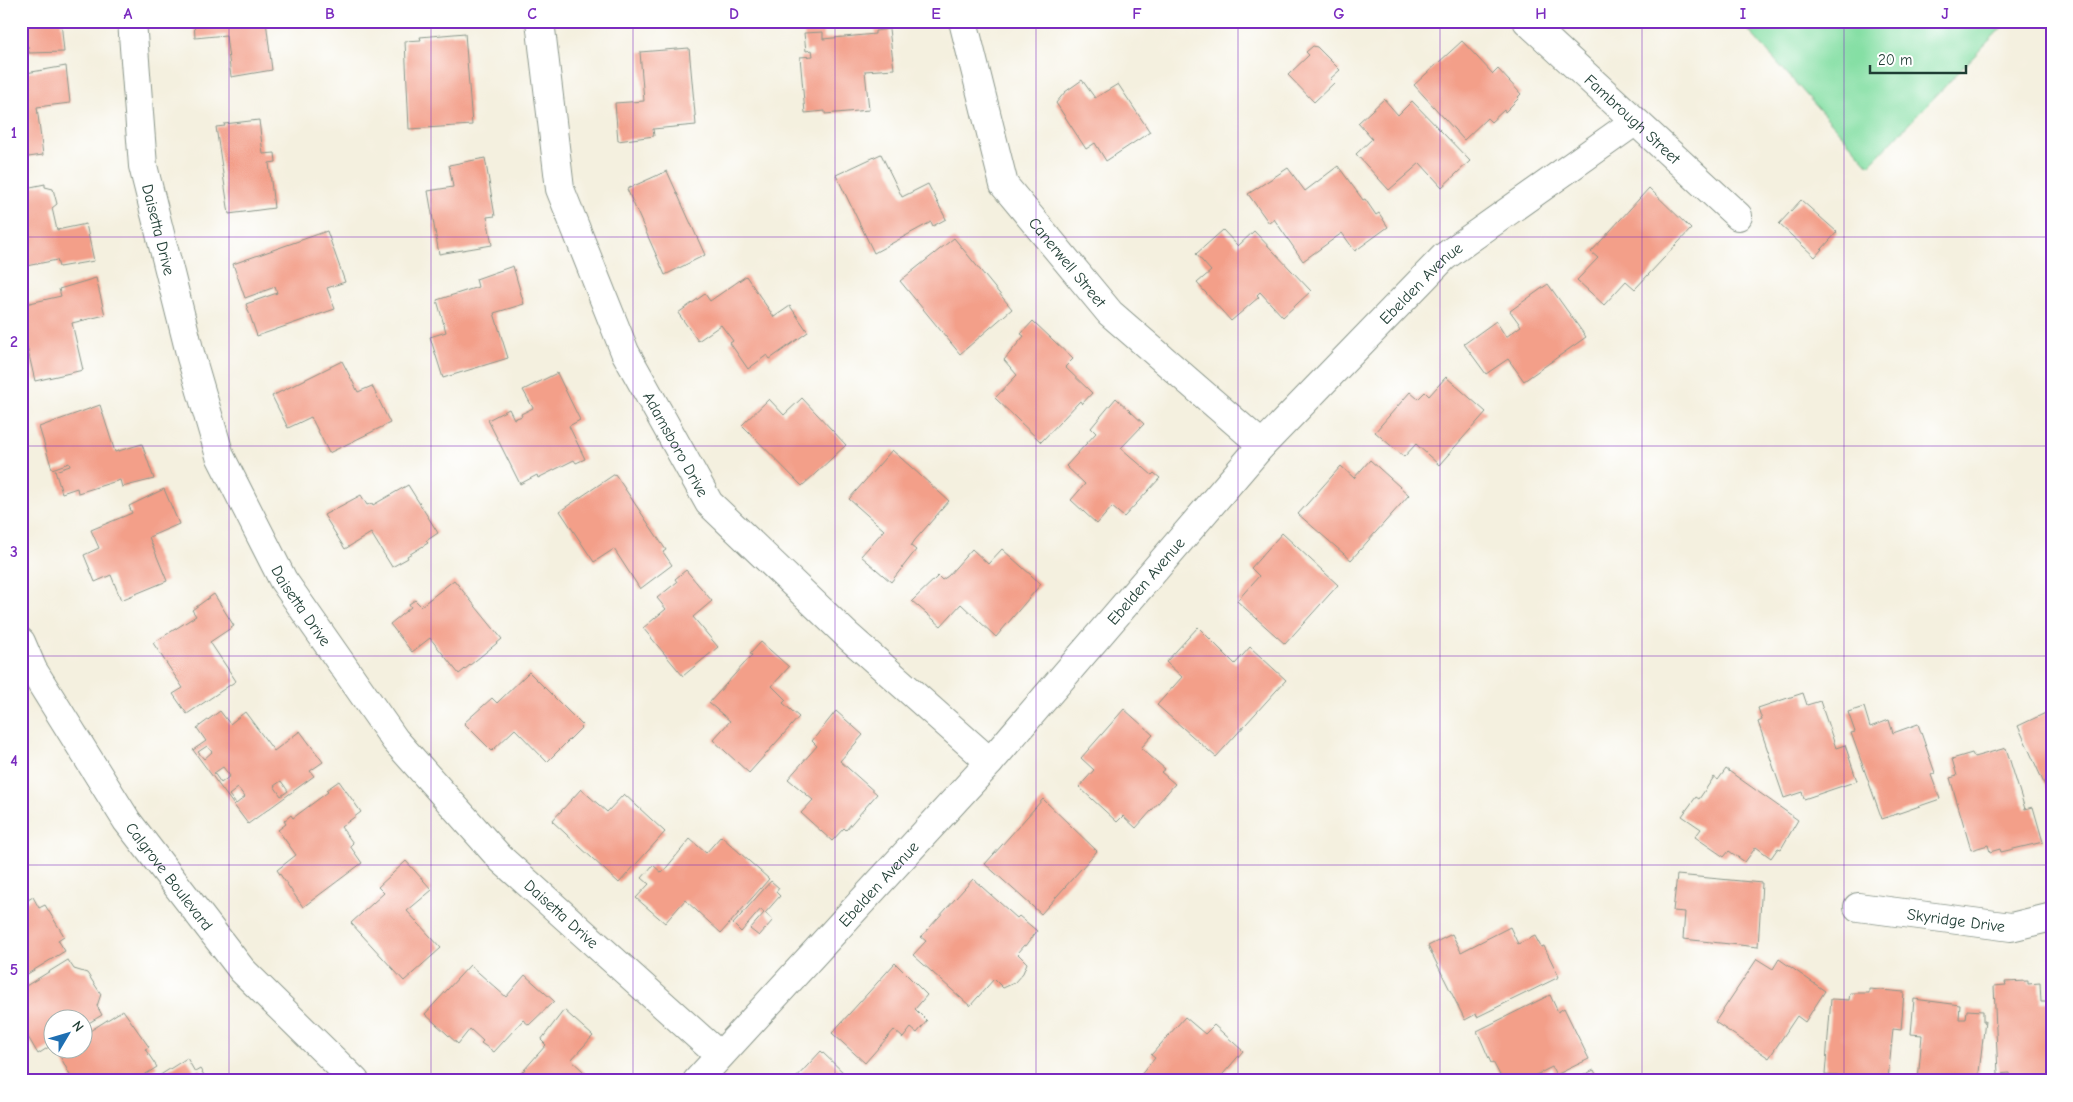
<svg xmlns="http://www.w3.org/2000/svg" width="2073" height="1102" viewBox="0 0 2073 1102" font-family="'Comic Neue',sans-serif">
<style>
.green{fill:#85dfa4;stroke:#528e6c}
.building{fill:#f39f89;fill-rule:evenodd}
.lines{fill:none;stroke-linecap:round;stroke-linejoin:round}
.minor-casing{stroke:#8a968a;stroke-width:30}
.minor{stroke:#fff;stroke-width:28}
.grid{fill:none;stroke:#7b2cbf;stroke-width:1;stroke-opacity:0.55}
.labels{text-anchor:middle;stroke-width:5;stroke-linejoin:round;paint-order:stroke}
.street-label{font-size:16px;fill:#1f3d34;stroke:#fff}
.neatline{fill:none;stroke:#7b2cbf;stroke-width:2}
.grid-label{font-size:16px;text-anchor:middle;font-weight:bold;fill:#7b2cbf}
</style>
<rect width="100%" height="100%" fill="#fff"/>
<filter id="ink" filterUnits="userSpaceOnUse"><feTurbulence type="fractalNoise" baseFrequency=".02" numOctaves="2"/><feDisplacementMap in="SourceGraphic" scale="10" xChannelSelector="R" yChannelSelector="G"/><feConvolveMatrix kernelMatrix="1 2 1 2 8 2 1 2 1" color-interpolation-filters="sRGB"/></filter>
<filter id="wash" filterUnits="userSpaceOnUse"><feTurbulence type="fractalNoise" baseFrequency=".0096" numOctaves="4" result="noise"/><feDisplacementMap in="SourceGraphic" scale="20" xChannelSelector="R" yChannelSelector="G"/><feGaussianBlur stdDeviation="1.12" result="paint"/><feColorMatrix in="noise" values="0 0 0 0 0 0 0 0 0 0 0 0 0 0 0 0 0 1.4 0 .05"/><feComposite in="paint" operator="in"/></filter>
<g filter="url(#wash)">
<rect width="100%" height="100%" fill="#f4f0df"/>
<path class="green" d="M1740,21h268l-139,144z"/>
<g id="blocks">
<g class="building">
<path d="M21,21h40l3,31 -35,1 -1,-7 -7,1z"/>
<path d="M194,21h72l6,49 -41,7 -5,-42 -31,3z"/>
<path d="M634,21h16v2l-16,1z"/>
<path d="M889,29l5,40 -29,2 4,39 -44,4v-3l-20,2 -5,-56 13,-1 -1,-6 -6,1 -2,-18 19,-1v7l52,-5v-3z"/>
<path d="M465,33l7,92 -63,4 -4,-88 16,-1 -1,-3z"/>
<path d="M1462,41l31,33 5,-5 23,25 -3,3 1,1 -14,14 -1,-2 -13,12 -4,-4 -23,22 -50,-55z"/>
<path d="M1313,46l4,1 23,23 -10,9 4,4 -20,19 -26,-27 21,-20 -3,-3z"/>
<path d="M689,48l7,77 -43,4 1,7 -36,5 -3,-38 29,-2 -4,-49z"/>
<path d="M66,66l4,37 -33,4 6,48 -22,3v-77l6,-1 -1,-7z"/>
<path d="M1082,80l13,18 23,-14 32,48 -44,29 -11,-18 -9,6 -30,-46 9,-11z"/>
<path d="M1384,99l14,16 14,-14 58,60 -28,26 -22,-24 -31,27 -33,-36 16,-15 -14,-16z"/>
<path d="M259,120l4,34 12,-1 1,9 -7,1 5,45 -45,6 -13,-87 9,-1 -1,-2z"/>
<path d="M881,154l21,43 26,-13 18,35 -13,7 -2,-4 -57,31 -38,-78z"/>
<path d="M485,158l10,58 -8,1 5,28 -53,9 -11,-63 25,-4 -4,-22z"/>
<path d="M1338,166l25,34 2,-1 11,16 3,-2 9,14 -33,24 -13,-18 -39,28 -29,-42 -5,4 -21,-29 40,-26 17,23z"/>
<path d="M667,171l38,84 -40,20 -38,-86z"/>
<path d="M45,184v3l8,2 4,15 -5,4 5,22 29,-6 8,37 -35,6 -2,-7 -36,7v-78z"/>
<path d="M1649,188l42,41 -56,60 -9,-8 -22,24 -27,-25 21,-22 -7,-6z"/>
<path d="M1801,200l36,32 -22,25 -36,-33z"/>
<path d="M1223,230l15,16 16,-15 57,60 -28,26 -23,-25 -3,3 2,2 -28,24 -34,-38 14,-12 -15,-17z"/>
<path d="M327,231l18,51 -18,6 8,21 -78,27 -11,-32 31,-11 -2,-6 -30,11 -12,-34z"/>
<path d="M954,238l58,71 -52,45 -60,-73z"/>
<path d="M513,266l11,38 -30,9 14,45 -65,20 -13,-41 16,-5 -9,-32 41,-13 -2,-8z"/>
<path d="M746,276l28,41 16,-11 18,26 -38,27 -3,-4 -19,14 -18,-26 3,-2 -12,-16 -23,16 -20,-28 27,-19 5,7z"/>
<path d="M96,278l9,37 -33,8 11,47 -48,11 -14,-60v-16l40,-9 -2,-7z"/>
<path d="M1548,284l38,53 -62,44 -16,-22 -22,15 -22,-30 32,-23 10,16 15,-11 -11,-15z"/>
<path d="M1033,321l40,38 -8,8 27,26 -10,11 -2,-3 -39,41 -46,-44 22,-23 -13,-15 20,-24 -3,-2z"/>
<path d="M342,361l16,31 14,-6 18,37 -61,30 -18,-36 -23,11 -16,-32z"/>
<path d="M557,373l23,47 -11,6 16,33 -9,4 -2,-3 -36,18 -1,-3 -17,9 -32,-64 21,-11 5,10 8,-3 -1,-2 12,-6 -10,-18z"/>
<path d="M1446,377l40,35 -47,53 -23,-21 -12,13 -29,-25 35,-40 8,7 7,-7 4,4z"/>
<path d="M802,398l44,47 -44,41 -60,-61 27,-26 15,16z"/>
<path d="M1116,398l28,26 -23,24 31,27 2,-2 6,5 -36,39 -12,-10 -15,17 -26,-24 14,-16 -19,-18 30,-33 -5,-5z"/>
<path d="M100,405l15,47 27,-8 12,35 -32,8 -2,-7 -42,13 -1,-5 -15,5 -7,-22 15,-5 -1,-3 -17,6 -13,-42z"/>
<path d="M892,450l57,51 -34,39 -4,6 5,4 -25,32 -30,-26 23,-26 -35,-31z"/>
<path d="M1370,460l39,35 -58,65 -53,-46 43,-48 13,12z"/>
<path d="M615,474l51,76 -3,2 9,13 -32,24 -26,-40 -20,13 -34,-51z"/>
<path d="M408,485l30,48 -12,8 2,2 -21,13 1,2 -16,9 -21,-34 -26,16 -21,-34 37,-20 6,10 5,-2 1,2z"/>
<path d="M164,489l15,35 -30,13 18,44 -46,19 -10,-25 -16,7 -11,-27 15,-7 -8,-18 41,-17 -3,-7z"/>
<path d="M1282,533l56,52 -53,59 -48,-43 22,-25 -8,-8z"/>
<path d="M972,549l16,15 14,-15 39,35 -45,53 -35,-33 -20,22 -29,-25 26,-25 4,4 6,-4z"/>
<path d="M686,570l26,31 -19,16 25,30 -35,29 -40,-48 23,-19 -9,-11 20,-16 -2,-3z"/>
<path d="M454,580l48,59 -43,35 -29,-36 -18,14 -22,-28 21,-17 -2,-3 6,-4 6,6z"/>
<path d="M214,594l20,32 -24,16 26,39 -49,33 -14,-20 10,-6 -30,-45 43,-27 -4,-6z"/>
<path d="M1198,627l37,37 15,-17 36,33 -70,77 -59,-52 25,-28 -16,-15z"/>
<path d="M761,642l28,25 -17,19 14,14 -3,3 16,14 -50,56 -36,-33 17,-19 -21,-18 43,-48 -2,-1z"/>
<path d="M529,672l54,54 -36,36 -32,-33 -23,22 -28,-28 28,-25 5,5z"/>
<path d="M1803,693l4,12 13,-4 16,47 9,-3 12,36 -53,18 -2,-7 -18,6 -26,-76 4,-2 -4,-12z"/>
<path d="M1864,707l6,20 19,-7 4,13 25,-9 17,49 -4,2 9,24 -58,20 -31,-86 4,-1 -7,-20z"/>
<path d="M1124,709l29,26 -12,13 24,21 -4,3 14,12 -39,44 -13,-12 -6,6 -38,-35 15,-17 -13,-12z"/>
<path d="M2052,710v91l-34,-75z"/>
<path d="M220,711l10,13 15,-12 29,39 26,-20 23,31 -13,9 4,5 -66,48 -55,-74 13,-9 -9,-13zM207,746l5,6 -8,7 -6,-7zM223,767l7,9 -9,7 -7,-10zM281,781l7,10 -7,5 -7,-10zM238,788l7,9 -9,7 -7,-9z"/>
<path d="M836,711l27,24 -23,26 37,33 -31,36 -2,-2 -12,13 -31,-28 12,-13 -25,-21 29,-33 -5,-5z"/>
<path d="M2006,748l19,61 8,-2 10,35 -42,10 -1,-3 -10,3 -2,-7 -17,5 -21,-72 7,-2 -5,-17 20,-6 2,4z"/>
<path d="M1726,769l72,51 -17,29 -3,-1 -7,10 -15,-11 -11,15 -16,-11 -5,6 -29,-20 6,-8 -19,-13 14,-19 3,2 15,-22 4,3z"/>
<path d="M339,781l22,31 -20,15 12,16 -3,3 12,17 -59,44 -26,-37 19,-15 -18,-25 8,-6 -2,-3 7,-6 2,3 35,-26 -2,-2z"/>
<path d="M581,789l26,23 17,-18 41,38 -46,51 -67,-62z"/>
<path d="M1043,799l54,52 -56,63 -56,-50z"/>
<path d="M721,836l48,43 -48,54 -36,-33 -20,23 -29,-25 13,-14 -7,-6 11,-13 9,8 28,-34 16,14z"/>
<path d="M406,861l26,29 -25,21 34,37 -37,33 -53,-58 33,-30 -6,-6z"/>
<path d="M1677,875l85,8 -4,64 -75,-8 2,-27 -12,-1z"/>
<path d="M973,879l44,39 2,-2 18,15 -11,15 -2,-1 -7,8 10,10 -4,10 -9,10 -11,5 -9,-9 -24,27 -57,-51 13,-14 -5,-4z"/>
<path d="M771,881l8,7 -3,4 4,4 -15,17 8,7 -14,16 -9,-7 14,-16 -3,-4 -20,23 -8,-8z"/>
<path d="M33,897l6,11 6,-3 19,31 -6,4 7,11 -44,27v-74z"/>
<path d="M1510,927l8,17 17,-8 6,11 3,-1 15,31 -82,40 -1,-3 -11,6 -37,-74 24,-12 9,18z"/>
<path d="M1757,959l16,10 6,-10 46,32 -20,31 -8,-6 -28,42 -54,-36z"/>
<path d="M68,960l6,9 13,4 14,21 -4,12 5,9 -20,12v-7h-30v25l-14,9 -14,-24 -3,2v-43z"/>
<path d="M895,963l32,32 -12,14 12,12 -10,12 -6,-5 -8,10 -9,-8 -29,33 -33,-30z"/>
<path d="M470,965l36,32 19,-22 29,26 -25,24 -6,-5 -29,32 -13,-9 2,-2 -13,-12 -12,15 -33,-30z"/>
<path d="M2028,981v3l12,-1 1,19h11v79h-41l-1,-8 -12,1 -4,-88 12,-1 -1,-3z"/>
<path d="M1869,989l35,3 -3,38 -8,-1 -5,51 -63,-5 6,-76 18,1 1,-7h19z"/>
<path d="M1550,995l8,17 6,-4 25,51 -33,16 -4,-8 -28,14h-21l-10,-19 -2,1 -14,-32z"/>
<path d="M1914,999l46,6 -1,14h7l1,-9 16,1v10h2l-7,60h-60l4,-46 -11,-1z"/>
<path d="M123,1010l26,37 -4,2 12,18 -22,14h-62l-15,-29 4,-2h20v-14z"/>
<path d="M564,1010l29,26 -22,24 23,21h-74l-3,-3 29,-33 -5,-5z"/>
<path d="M1185,1017l20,17 9,-9 29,26 -26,30h-74l-4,-4 16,-19 -4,-3z"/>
<path d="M821,1051l27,26 -4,4h-47l-2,-2z"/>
<path d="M187,1058l8,14 5,-3 8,12h-57z"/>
<path d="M1594,1070l5,11h-28z"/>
</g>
</g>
</g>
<g filter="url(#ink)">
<use href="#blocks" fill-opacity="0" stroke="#8a968a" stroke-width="1"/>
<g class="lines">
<g class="minor-casing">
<g id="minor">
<path id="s1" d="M132,21l11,145 48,191 29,99 63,124 112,160 106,119 218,196"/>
<path id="s2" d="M540,21l20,168 65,163 84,151 139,133 142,126"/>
<path id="s3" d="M963,21l41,164 106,128 152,132"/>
<path id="s4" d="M1527,21l211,195"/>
<path id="s5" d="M21,642l12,28 94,151 115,149 113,111"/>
<path id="s6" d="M1858,907l153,20 41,-10"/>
<path id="s7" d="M697,1081l293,-319 272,-317 182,-188 190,-135"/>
</g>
</g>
<use href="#minor" class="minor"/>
</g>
</g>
<path class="grid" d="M229,21v1060M431,21v1060M633,21v1060M835,21v1060M1036,21v1060M1238,21v1060M1440,21v1060M1642,21v1060M1844,21v1060M21,237h2031M21,446h2031M21,656h2031M21,865h2031"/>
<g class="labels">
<g class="street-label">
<text dy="6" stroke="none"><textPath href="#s4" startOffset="144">Fambrough Street</textPath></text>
<text dy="6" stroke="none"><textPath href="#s1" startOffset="211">Daisetta Drive</textPath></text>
<text dy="6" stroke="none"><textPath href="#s3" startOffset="269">Canerwell Street</textPath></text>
<text dy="6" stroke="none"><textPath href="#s7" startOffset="1078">Ebelden Avenue</textPath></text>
<text dy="6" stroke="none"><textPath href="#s2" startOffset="450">Adamsboro Drive</textPath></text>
<text dy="6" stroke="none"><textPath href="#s7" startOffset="672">Ebelden Avenue</textPath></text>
<text dy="6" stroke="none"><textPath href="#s1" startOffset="616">Daisetta Drive</textPath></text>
<text dy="6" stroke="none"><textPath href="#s5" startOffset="278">Calgrove Boulevard</textPath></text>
<text dy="6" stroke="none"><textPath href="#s7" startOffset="268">Ebelden Avenue</textPath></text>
<text dy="6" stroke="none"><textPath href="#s1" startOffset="1021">Daisetta Drive</textPath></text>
<text dy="6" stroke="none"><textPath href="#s6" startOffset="99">Skyridge Drive</textPath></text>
</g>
</g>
<rect width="2073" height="1102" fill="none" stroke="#fff" stroke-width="55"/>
<g transform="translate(68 1034) rotate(52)"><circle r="24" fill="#ffffff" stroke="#a5b1ae"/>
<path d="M0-4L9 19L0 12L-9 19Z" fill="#1f6fb2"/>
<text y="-8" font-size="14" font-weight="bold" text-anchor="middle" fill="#1f3d34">N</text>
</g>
<path d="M1870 65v8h96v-8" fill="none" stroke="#1f3d34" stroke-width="2.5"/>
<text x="1878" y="65" font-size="15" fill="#1f3d34" stroke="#ffffff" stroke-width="4" paint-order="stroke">20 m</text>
<rect x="28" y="28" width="2018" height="1046" class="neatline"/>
<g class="grid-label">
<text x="128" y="19">A</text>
<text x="330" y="19">B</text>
<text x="532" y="19">C</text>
<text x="734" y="19">D</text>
<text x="936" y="19">E</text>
<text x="1137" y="19">F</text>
<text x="1339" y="19">G</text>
<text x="1541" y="19">H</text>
<text x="1743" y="19">I</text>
<text x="1945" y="19">J</text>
<text x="14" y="138">1</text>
<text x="14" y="347">2</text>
<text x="14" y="557">3</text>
<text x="14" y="766">4</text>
<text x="14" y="975">5</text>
</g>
</svg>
